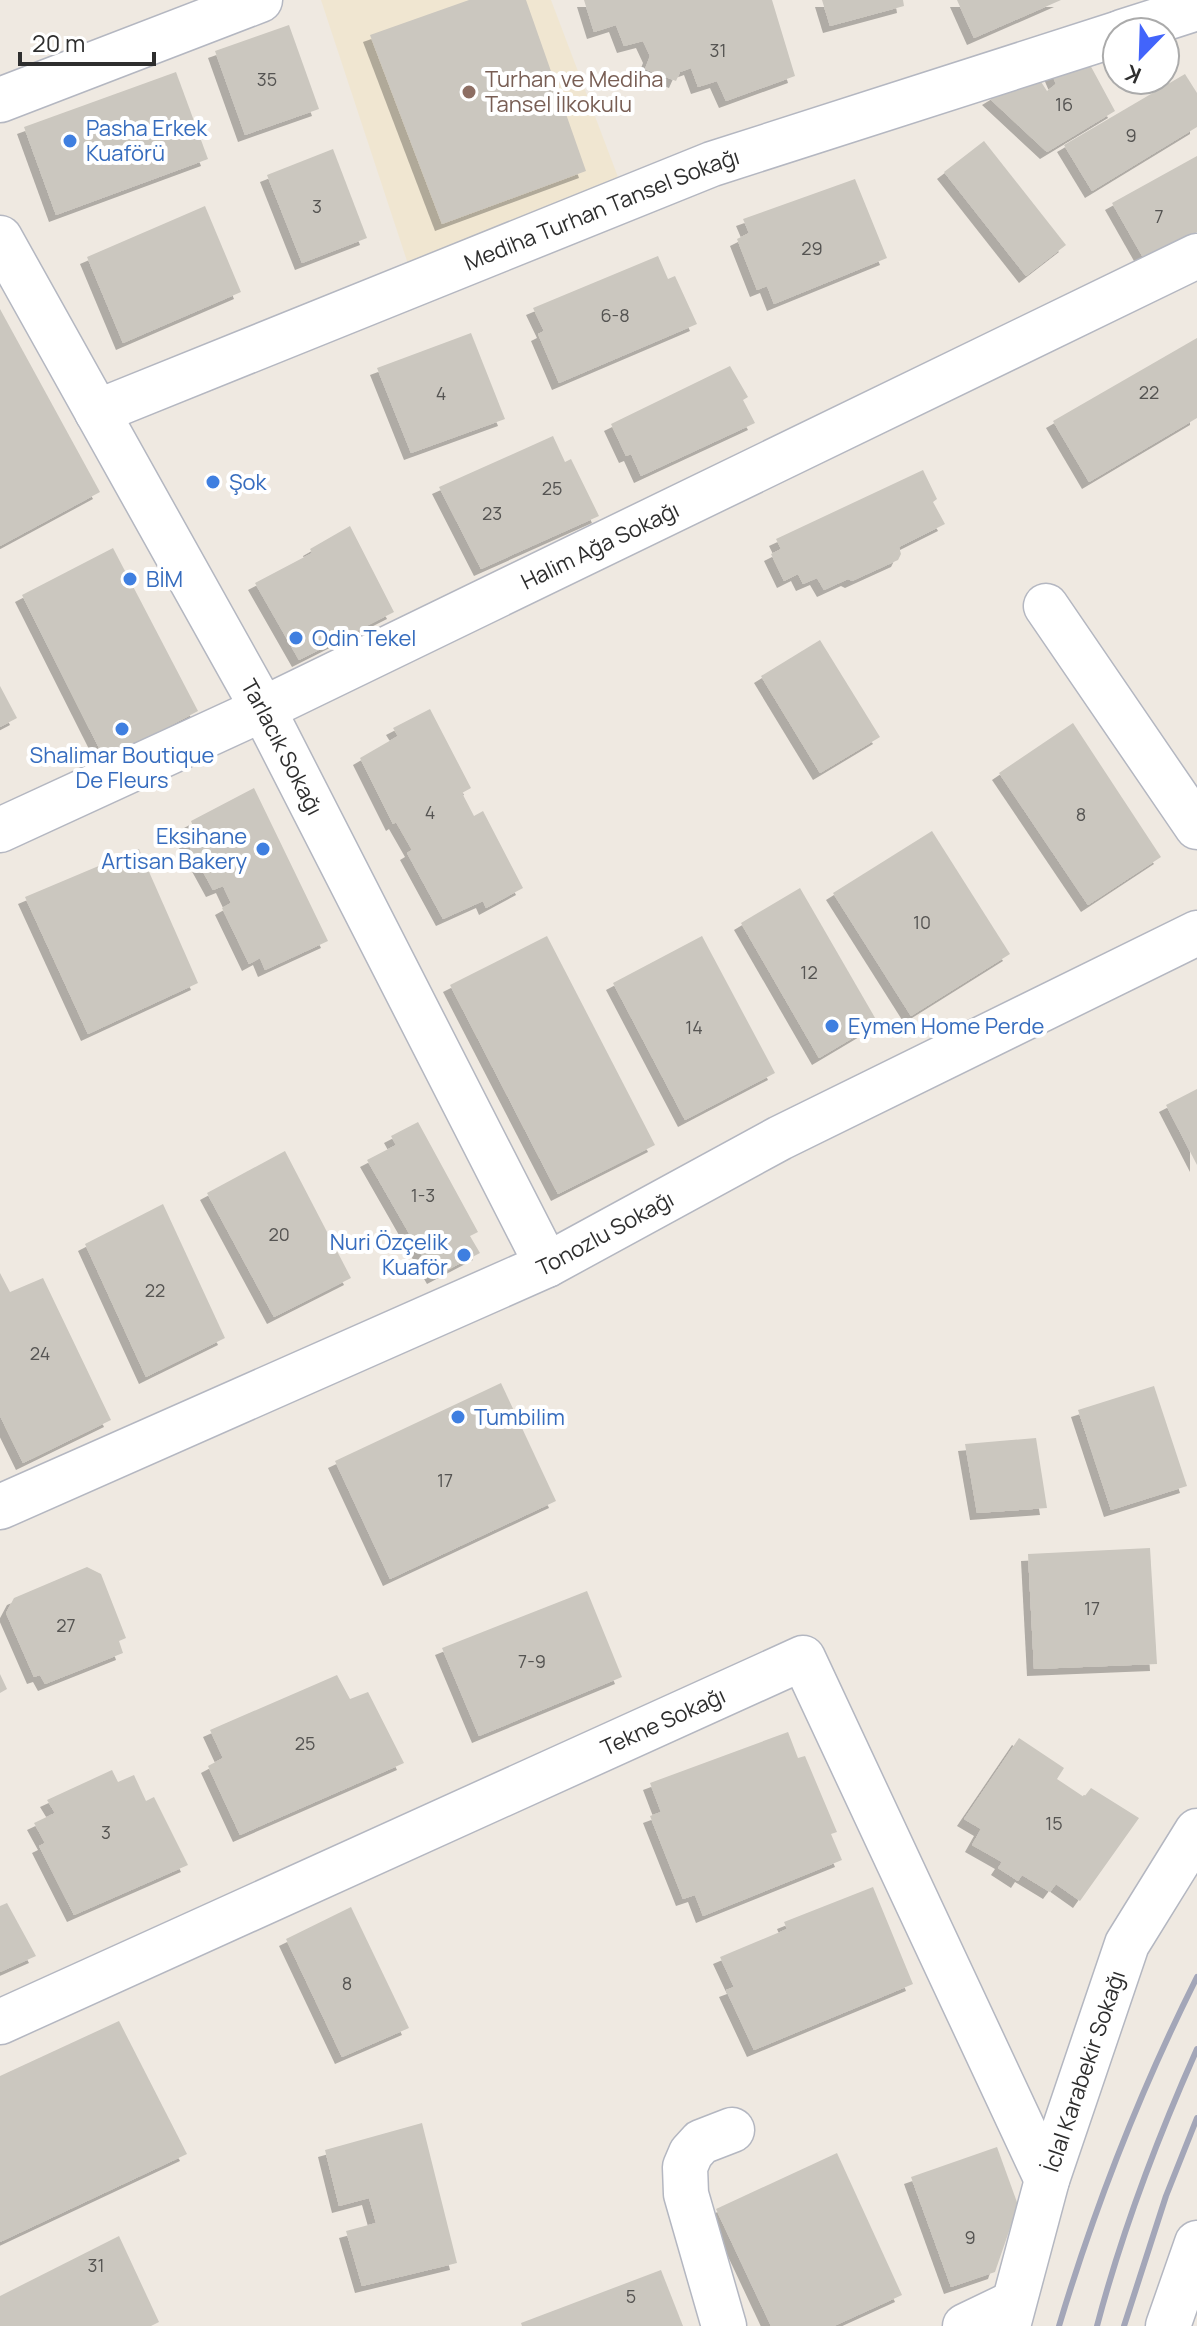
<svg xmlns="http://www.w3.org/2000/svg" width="1197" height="2326" viewBox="0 0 1197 2326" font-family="Manrope,sans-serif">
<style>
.education{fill:#f0e6d1}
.building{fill:#cbc7bf;filter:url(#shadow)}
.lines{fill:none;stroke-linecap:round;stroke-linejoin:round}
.minor-casing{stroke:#b4b7c1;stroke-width:47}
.minor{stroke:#fff;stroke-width:44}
.rail{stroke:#a3a6b8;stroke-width:6}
.education-dot{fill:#8d6e63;stroke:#fff;stroke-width:3}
.shop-dot{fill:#3f7fe0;stroke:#fff;stroke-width:3}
.labels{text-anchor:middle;stroke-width:8;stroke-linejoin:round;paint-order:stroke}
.number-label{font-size:18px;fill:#555452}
.education-label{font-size:22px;fill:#785e54;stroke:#fff;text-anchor:start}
.shop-label{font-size:22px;fill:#366cbe;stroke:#fff;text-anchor:start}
.street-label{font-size:22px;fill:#2e2e2e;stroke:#fff}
</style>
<defs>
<filter id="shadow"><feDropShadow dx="-7" dy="7" stdDeviation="0" flood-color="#0004"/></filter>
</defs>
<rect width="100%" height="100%" fill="#efe9e1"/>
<path class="education" d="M321,0h230l70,185 -212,82z"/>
<g class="building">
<path d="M469,0h57l60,171 -144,53 -72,-189z"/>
<path d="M584,0h188l23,76 -69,25 -9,-20 -19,6 -7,-19 -11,4 -4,9 -31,-12 5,-13 -7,-15 -19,5 -8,-21 -22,7z"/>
<path d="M822,0h81l1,6 -74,20z"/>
<path d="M957,0h104l-87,38z"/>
<path d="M289,25l30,84 -74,26 -30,-84z"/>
<path d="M1082,50l33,61 -68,41 -58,-54 45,-27 13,20 9,-7 -6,-14z"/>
<path d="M176,72l32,87 -152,56 -32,-88z"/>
<path d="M1185,74l12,19v34l-105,64 -28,-46z"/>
<path d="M984,141l82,104 -40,31 -82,-104z"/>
<path d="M333,149l34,89 -65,25 -35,-88z"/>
<path d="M1197,156v76l-52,29 -33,-58z"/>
<path d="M855,179l32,79 -113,46 -7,-18 -10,4 -20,-51 12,-6 -6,-14z"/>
<path d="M205,206l36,86 -118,51 -36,-86z"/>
<path d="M658,256l10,23 7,-3 22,48 -138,59 -21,-49 6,-3 -11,-23z"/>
<path d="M0,309l100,183 -100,54z"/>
<path d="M471,333l34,86 -94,34 -34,-85z"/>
<path d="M1197,338v80l-108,64 -36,-61z"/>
<path d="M730,366l18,31 -5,3 12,23 -114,53 -10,-22 -5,2 -15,-32z"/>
<path d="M553,436l12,26 6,-3 28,57 -118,53 -42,-82z"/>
<path d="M923,470l14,29 -4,3 12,22 -46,23 2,7 -3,6 -46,21 -4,-2 -24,11 -7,-12 -14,6 -5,-10 -14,7 -13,-27 10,-5 -5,-10z"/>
<path d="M350,526l44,86 -95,48 -44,-77 57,-30 -2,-4z"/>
<path d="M113,548l85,163 -93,49 -83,-165z"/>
<path d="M820,640l60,97 -60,36 -59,-97z"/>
<path d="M0,686l17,32 -17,9z"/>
<path d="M430,709l41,79 -9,5 12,23 9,-5 40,77 -37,20 -3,-7 -40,18 -36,-66 5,-3 -16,-28 -3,2 -33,-66 38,-22 -5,-8z"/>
<path d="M1073,723l88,134 -73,48 -89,-132z"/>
<path d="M254,788l74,153 -63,29 -5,-12 -11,6 -27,-56 9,-5 -8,-17 -10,4 -28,-51 11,-6 -5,-12z"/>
<path d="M932,831l78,123 -99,62 -78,-123z"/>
<path d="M139,849l59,134 -110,51 -63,-137z"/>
<path d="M800,888l78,135 -59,35 -78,-135z"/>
<path d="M547,936l108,209 -97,49 -108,-209z"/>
<path d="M702,936l73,137 -90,47 -72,-137z"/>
<path d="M1197,1089v76l-31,-60z"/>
<path d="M418,1122l60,110 -8,4 10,17 -46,24 -67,-117 29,-15 -5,-9z"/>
<path d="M285,1151l66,127 -77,39 -67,-124z"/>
<path d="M163,1204l62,134 -79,39 -61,-133z"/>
<path d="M0,1273l10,19 33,-14 68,142 -88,43 -23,-47z"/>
<path d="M501,1383l55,118 -166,78 -55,-118z"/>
<path d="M1154,1386l33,100 -76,24 -33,-100z"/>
<path d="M1036,1438l11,70 -70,5 -12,-69z"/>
<path d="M1150,1548l7,116 -123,5 -6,-115z"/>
<path d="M87,1567l14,7 25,64 -7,3 4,12 -78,31 -5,-9 -6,2 -28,-64 8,-15z"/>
<path d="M587,1591l35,86 -143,59 -37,-88z"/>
<path d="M0,1674l7,15 -7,4z"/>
<path d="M337,1675l13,24 18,-7 36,71 -164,72 -32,-69 15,-8 -13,-28z"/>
<path d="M788,1732l10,26 7,-2 32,76 -6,2 11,26 -139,56 -8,-21 -12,4 -33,-83 11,-4 -11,-29z"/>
<path d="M1019,1738l45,30 -7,11 27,18 7,-9 48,30 -59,83 -24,-17 -6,8 -28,-17 -4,6 -20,-13 4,-6 -30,-17 9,-16 -17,-10z"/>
<path d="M112,1770l6,12 16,-7 12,26 8,-4 34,68 -114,50 -35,-69 6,-3 -11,-20 21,-10 -8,-13z"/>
<path d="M873,1887l40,97 -159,66 -28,-60 8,-3 -14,-30 67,-28 -3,-7z"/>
<path d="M7,1903l29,53 -36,16v-66z"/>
<path d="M351,1907l58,121 -67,29 -56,-118z"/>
<path d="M119,2021l68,133 -187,88v-166z"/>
<path d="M422,2123l35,140 -95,23 -16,-55 30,-8 -7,-25 -30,8 -14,-56z"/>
<path d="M997,2147l21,58 -23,67 -44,15 -40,-110z"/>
<path d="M837,2153l65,142 -68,31h-63l-55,-117z"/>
<path d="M119,2236l40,86 -8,4h-151v-30z"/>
<path d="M661,2270l22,56h-161l-1,-3z"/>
</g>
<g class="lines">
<g class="minor-casing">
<g id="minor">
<path d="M1122,32l75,-24"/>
<path d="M0,100l260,-100"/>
<path id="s1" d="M0,238l263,471 284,556"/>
<path id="s2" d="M97,412l615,-248 405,-130"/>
<path d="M1046,606l151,221"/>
<path id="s3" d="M0,830l263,-121 934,-453"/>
<path id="s4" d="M0,1507l547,-242 233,-127 417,-205"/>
<path id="s5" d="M0,2022l803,-364 244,522"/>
<path d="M724,2326l-38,-132 -1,-27 6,-14 10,-11 31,-12"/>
<path d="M965,2326l48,-23"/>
<path id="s6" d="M1008,2326l39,-146 80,-236 70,-113"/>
<path d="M1168,2326l29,-83"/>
</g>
</g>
<use href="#minor" class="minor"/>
<g class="rail">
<path d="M1059,2326c36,-120 82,-237 138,-349"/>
<path d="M1097,2326c25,-95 60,-187 100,-277"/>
<path d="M1124,2326l42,-130 31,-78"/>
</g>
</g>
<circle class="education-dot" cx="469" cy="92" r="8"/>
<g class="shop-dot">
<circle cx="70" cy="141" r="8"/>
<circle cx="213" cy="482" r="8"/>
<circle cx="130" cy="579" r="8"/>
<circle cx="296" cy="638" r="8"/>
<circle cx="122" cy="729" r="8"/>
<circle cx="263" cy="849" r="8"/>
<circle cx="832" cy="1026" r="8"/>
<circle cx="464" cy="1255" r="8"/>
<circle cx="458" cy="1417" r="8"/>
</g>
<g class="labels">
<g class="number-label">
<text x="718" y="57">31</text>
<text x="267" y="86">35</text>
<text x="1064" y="111">16</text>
<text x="1131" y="142">9</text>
<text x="317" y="213">3</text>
<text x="1159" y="223">7</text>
<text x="812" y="255">29</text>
<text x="615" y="322">6-8</text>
<text x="1149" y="399">22</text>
<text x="441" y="400">4</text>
<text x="552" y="495">25</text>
<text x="492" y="520">23</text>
<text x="430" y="819">4</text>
<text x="1081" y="821">8</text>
<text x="922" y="929">10</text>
<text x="809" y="979">12</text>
<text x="694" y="1034">14</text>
<text x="423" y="1202">1-3</text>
<text x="279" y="1241">20</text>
<text x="155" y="1297">22</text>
<text x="40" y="1360">24</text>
<text x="445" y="1487">17</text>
<text x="1092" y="1615">17</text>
<text x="66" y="1632">27</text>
<text x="532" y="1668">7-9</text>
<text x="305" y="1750">25</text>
<text x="1054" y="1830">15</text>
<text x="106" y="1839">3</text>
<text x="347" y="1990">8</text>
<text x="970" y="2244">9</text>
<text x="96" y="2272">31</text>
<text x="631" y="2303">5</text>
</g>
<g class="education-label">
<text x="485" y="87">Turhan ve Mediha<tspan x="485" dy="25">Tansel İlkokulu</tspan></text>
</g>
<g class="shop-label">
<text x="86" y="136">Pasha Erkek<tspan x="86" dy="25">Kuaförü</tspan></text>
<text x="229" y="490">Şok</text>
<text x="146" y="587">BİM</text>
<text x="312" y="646">Odin Tekel</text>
<text x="122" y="763" text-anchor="middle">Shalimar Boutique<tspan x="122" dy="25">De Fleurs</tspan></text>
<text x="247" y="844" text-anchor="end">Eksihane<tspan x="247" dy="25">Artisan Bakery</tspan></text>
<text x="848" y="1034">Eymen Home Perde</text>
<text x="448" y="1250" text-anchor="end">Nuri Özçelik<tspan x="448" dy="25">Kuaför</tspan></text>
<text x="474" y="1425">Tumbilim</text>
</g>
<g class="street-label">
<text dy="8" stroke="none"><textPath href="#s2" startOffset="544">Mediha Turhan Tansel Sokağı</textPath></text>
<text dy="8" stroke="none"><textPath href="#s3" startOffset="664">Halim Ağa Sokağı</textPath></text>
<text dy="8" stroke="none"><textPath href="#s1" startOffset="582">Tarlacık Sokağı</textPath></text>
<text dy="8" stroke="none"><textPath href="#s4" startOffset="664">Tonozlu Sokağı</textPath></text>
<text dy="8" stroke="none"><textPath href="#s5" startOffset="728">Tekne Sokağı</textPath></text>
<text dy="8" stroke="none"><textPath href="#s6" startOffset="266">İclal Karabekir Sokağı</textPath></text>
</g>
</g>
<g transform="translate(1141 56) rotate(203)"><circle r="38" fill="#ffffff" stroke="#ababab" stroke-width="2"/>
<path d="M0-6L14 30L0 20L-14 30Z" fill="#4264fb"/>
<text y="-12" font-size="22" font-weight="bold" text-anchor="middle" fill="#2e2e2e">K</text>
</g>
<path d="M20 52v12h134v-12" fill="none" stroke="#2e2e2e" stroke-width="4"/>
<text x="32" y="52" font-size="24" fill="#2e2e2e" stroke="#ffffff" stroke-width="6" paint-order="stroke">20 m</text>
</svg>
